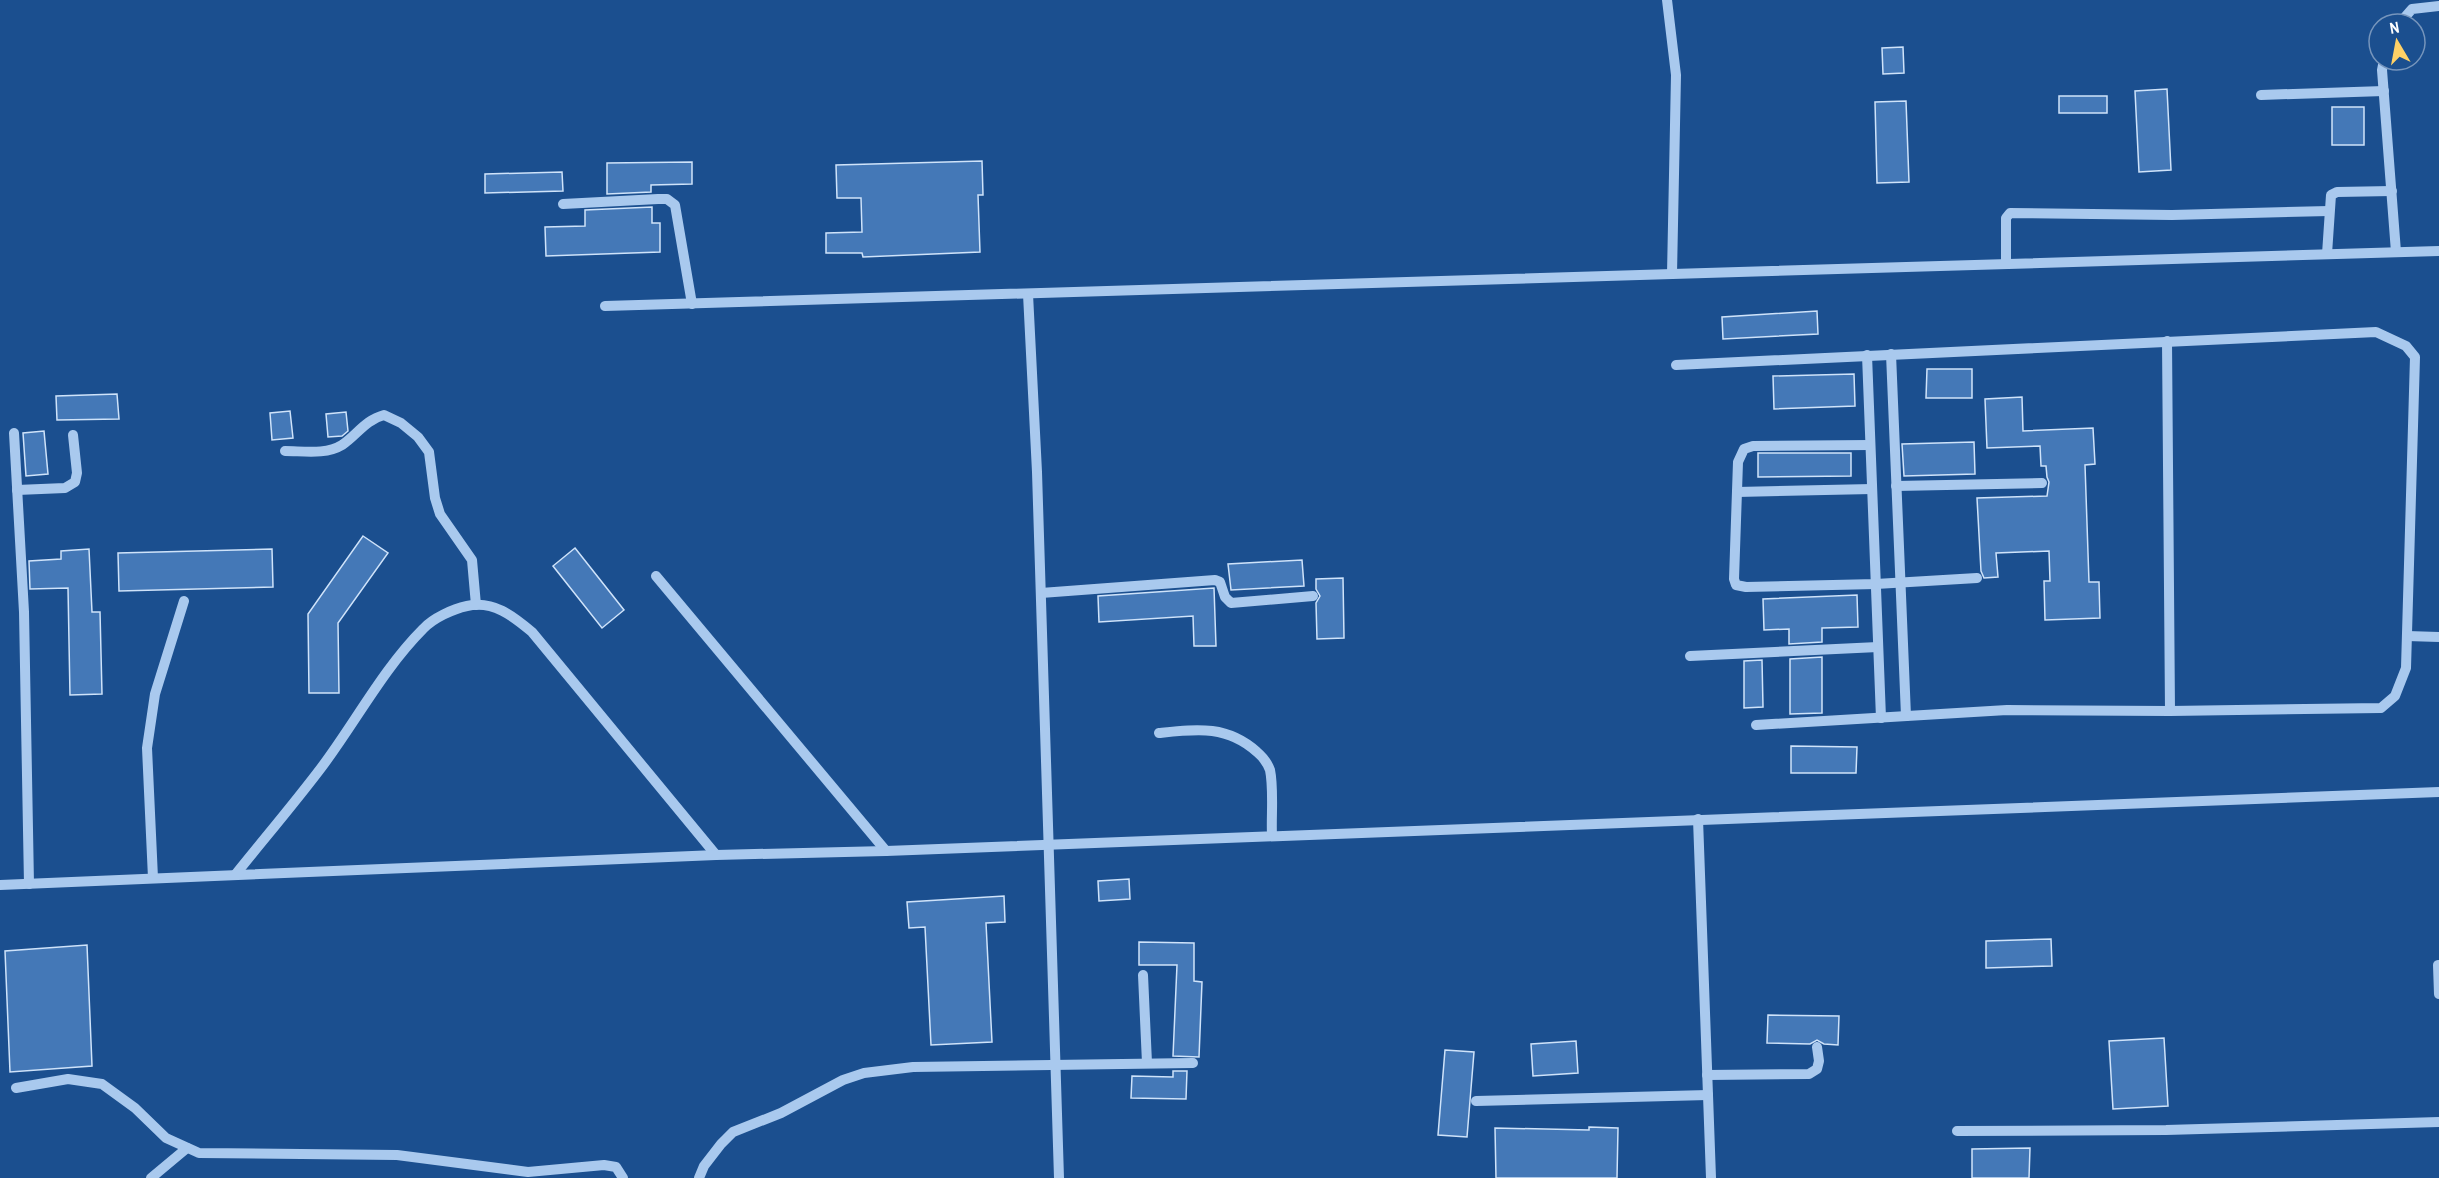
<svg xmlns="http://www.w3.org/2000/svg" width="2439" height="1178" viewBox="0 0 2439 1178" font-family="'Archivo Narrow',sans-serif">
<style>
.building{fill:#4478b7;stroke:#cfe3fa;stroke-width:1.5}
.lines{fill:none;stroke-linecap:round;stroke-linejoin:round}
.minor{stroke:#a9c9ee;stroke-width:10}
</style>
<rect width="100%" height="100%" fill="#1b4f8f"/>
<g class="building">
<path d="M1903,47l1,26 -21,1 -1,-26z"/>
<path d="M2167,89l4,81 -32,2 -4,-81z"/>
<rect x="2059" y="96" width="48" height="17"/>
<path d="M1906,101l3,81 -32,1 -2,-81z"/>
<rect x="2332" y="107" width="32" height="38"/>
<path d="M982,161l1,34h-5l2,57 -117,5 -1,-4h-36v-20l36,-1 -1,-34h-24l-1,-33z"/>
<path d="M692,162v22l-41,1v7l-44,2v-31z"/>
<path d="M562,172l1,19 -78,2v-19z"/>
<path d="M652,207v16h8v29l-114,4 -1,-29 40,-1v-16z"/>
<path d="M1817,311l1,23 -95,5 -1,-22z"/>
<path d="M1927,369h45v29h-46z"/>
<path d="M1854,374l1,32 -81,3 -1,-33z"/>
<path d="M117,394l2,25 -62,1 -1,-24z"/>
<path d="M2022,397l1,34 70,-3 2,36 -10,1 4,117h10l1,36 -55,2 -1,-39h6l-1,-30 -53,2 2,24 -14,1 -3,-7 -4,-73 70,-2 2,-14 -2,-5 -1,-11h-5l-1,-20 -53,2 -2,-49z"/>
<path d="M290,411l3,27 -21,2 -2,-27z"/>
<path d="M346,412l2,19 -6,5 -14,1 -2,-23z"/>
<path d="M44,431l4,43 -22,2 -3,-43z"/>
<path d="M1974,442l1,32 -71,2 -2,-32z"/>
<path d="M1758,453h93v23l-93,1z"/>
<path d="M363,536l25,17 -50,70 1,70h-30l-1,-79z"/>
<path d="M575,548l49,62 -22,18 -49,-62z"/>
<path d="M89,549l3,63h8l2,82 -32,1 -2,-107 -38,1 -1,-28 32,-2v-8z"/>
<path d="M272,549l1,38 -154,4 -1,-38z"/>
<path d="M1302,560l2,26 -73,4 -3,-26z"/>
<path d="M1343,578l1,60 -27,1 -1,-36 4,-7 -4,-7v-10z"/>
<path d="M1214,588l2,58h-22l-1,-30 -94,6 -1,-26z"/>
<path d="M1857,595l1,32 -36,1v14l-33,2v-15l-25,1 -1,-31z"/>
<path d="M1822,657v56l-32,1v-55z"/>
<path d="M1762,660l1,47 -19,1v-47z"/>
<path d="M1791,746l66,1 -1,26h-65z"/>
<path d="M1129,879l1,20 -31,2 -1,-20z"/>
<path d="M1004,896l1,26 -19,1 6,119 -61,3 -6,-118 -16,1 -2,-26z"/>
<path d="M2051,939l1,27 -66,2v-27z"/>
<path d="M1139,942l55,1v38l8,1 -3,75 -26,-1 4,-91h-38z"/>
<path d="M87,945l5,121 -82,6 -5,-121z"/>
<path d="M1768,1015l71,1 -1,29 -14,-1 -7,-4 -7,4 -43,-1z"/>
<path d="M2164,1038l4,68 -55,3 -4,-68z"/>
<path d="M1576,1041l2,32 -45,3 -2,-32z"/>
<path d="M1445,1050l29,2 -7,85 -29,-2z"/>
<path d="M1173,1071h14l-1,28 -55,-1 1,-22 41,1z"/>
<path d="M1589,1127l29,1 -1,50h-121l-1,-50 94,2z"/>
<path d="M2030,1148l-1,30h-57v-29z"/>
</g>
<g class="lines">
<g class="minor">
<path d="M1667,0l9,75 -4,199"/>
<path d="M2399,24l13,-15 27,-3"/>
<path d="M2384,60l-2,10 14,182"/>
<path d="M2261,95l123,-4"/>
<path d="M563,204l95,-5h9l8,6 17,99"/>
<path d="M2327,254l4,-59 6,-3 55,-1"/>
<path d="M2006,264v-46l4,-5 162,2 157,-4"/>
<path d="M1028,294l9,178 22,706"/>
<path d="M605,306l1834,-55"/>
<path d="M2167,341l3,370"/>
<path d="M1891,354l15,362"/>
<path d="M1867,355l14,363"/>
<path d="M1676,365l700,-33 30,14 9,11 -9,311 -11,28 -14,12 -211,3 -163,-1 -251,15"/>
<path d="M14,433l10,179 5,272"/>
<path d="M1870,445l-117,1 -9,3 -6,13 -4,117 2,6 10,2 130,-3 101,-6"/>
<path d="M285,451c18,0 41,4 57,-6 15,-10 23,-25 42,-30l17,8 17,14 11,15 6,46 5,16 32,46 4,45"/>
<path d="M1896,486l146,-3"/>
<path d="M17,490l48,-2 10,-6 2,-9 -4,-38"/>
<path d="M1737,492l135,-3"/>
<path d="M656,576l230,275"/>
<path d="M1041,593l174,-13 5,2 5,15 6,6 82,-7"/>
<path d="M2407,636l32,1"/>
<path d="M1690,656l188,-9"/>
<path d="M1159,733c38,-4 68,-8 98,19 6,5 10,10 13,18 4,19 1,47 2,66"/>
<path d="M1698,819l13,359"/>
<path d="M235,875c28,-35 58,-70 86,-107 34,-45 62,-99 102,-139 10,-11 30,-20 44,-23 26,-6 46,10 65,26l184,223"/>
<path d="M153,878l-6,-130 8,-54 29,-93"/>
<path d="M0,885l716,-30 170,-4 1553,-59"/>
<path d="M2438,965l1,29"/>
<path d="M1143,975l4,88"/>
<path d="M1707,1075l102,-1 8,-5 2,-8 -2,-14"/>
<path d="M16,1088l52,-9 34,5 33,24 31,30 33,15 198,2 131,17 76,-7 12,2 7,11"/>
<path d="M1476,1101l232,-6"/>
<path d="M1957,1131l209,-1 273,-8"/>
<path d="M151,1178l36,-30"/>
<path d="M699,1178l5,-12 17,-22 12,-12 48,-19 62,-33 21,-7 49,-6 280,-4"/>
</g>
</g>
<g transform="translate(2397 42) rotate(350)"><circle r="28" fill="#1b4f8f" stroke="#7695bc" stroke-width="1.5"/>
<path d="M0-4.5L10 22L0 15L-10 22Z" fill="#ffd166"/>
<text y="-9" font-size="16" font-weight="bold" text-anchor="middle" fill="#ffffff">N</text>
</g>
</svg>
